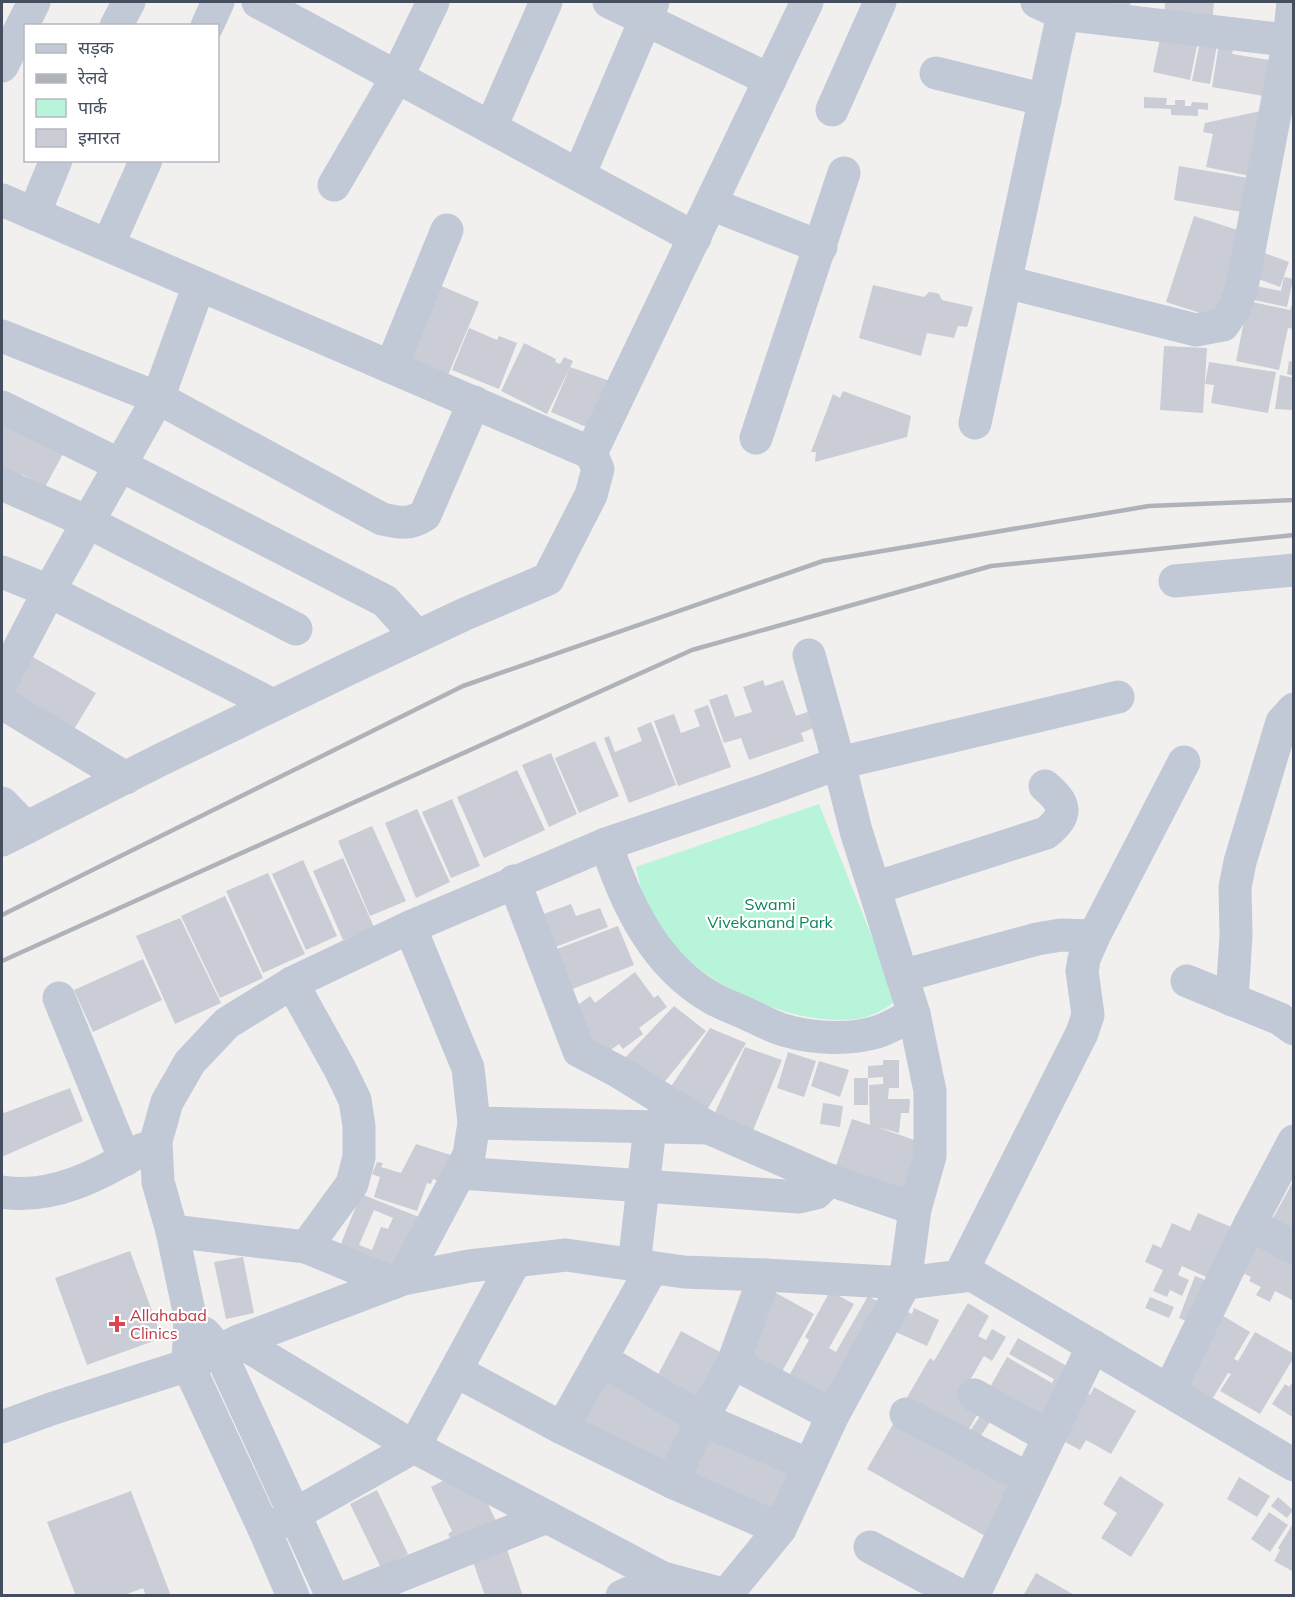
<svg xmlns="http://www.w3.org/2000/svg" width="1295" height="1597" viewBox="0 0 1295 1597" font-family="Mulish,'Noto Sans Devanagari',sans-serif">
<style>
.green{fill:#b8f4da}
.building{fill:#cacdd5;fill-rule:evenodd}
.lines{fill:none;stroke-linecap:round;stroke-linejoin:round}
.minor{stroke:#c1c8d6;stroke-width:33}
.rail{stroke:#b0b2ba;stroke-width:4.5}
.health-dot{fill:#e0444e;stroke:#fff;stroke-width:2}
.labels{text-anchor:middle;stroke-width:4.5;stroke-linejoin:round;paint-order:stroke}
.park-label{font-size:16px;fill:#0c845d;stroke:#fff}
.health-label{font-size:16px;fill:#be3a42;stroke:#fff;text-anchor:start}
</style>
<rect width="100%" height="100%" fill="#f2efef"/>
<path class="green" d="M819,804l78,196c-12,9 -25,17 -41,19 -63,8 -154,-34 -193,-85 -16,-20 -22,-43 -27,-67z"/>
<g class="building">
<path d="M1109,2h22l-2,6z"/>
<path d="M1165,2h49l-2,23 -48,-3z"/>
<path d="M1161,34l37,7 -8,39 -37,-8z"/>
<path d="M1200,42l17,3 -7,39 -18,-3z"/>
<path d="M1219,44l15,3 -2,7 43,7 -6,36 -57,-10z"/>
<path d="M1144,97l23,1 -1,7h9v-5h10v6h6l1,-4 16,1v7l-10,-1v7l-27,-1v-6l-27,-1z"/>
<path d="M1270,109l-15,68 -49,-10 7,-33 -10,-2 2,-9z"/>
<path d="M1179,166l75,13 -6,34 -74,-13z"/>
<path d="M1194,216l50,16 -19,89 -59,-19z"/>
<path d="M1259,251l30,11 -9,25 -30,-11z"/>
<path d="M1284,277l9,2 -6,28 -43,-9 3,-14 34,7z"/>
<path d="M432,282l47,20 -31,73 -46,-19z"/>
<path d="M873,285l51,12 5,-5 7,1 3,1 3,6 31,7 -6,20 -9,-1 -4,12 -27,-5 -6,23 -62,-18z"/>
<path d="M1294,300v29l-6,-1 -9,42 -43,-9 12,-60 42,9z"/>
<path d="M469,328l28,12 2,-4 18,7 -18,46 -47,-19z"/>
<path d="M524,343l32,16 -1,3 5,2 4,-7 9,4 -26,53 -46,-23z"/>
<path d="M1164,346l43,2 -4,65 -43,-3z"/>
<path d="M1289,361l5,1v14l-7,-2z"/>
<path d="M1209,362l67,10 -8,41 -57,-10 3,-18 -9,-1z"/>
<path d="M570,367l40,14 -19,48 -40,-17z"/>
<path d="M1280,375l14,3v32l-19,-1z"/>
<path d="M843,391l68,25 -4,21 -92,25 1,-10h-5l22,-58 7,4z"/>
<path d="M2,417l62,35 -19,35 -23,-13 -9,14 -11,-6z"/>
<path d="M26,653l70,40 -23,38 -69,-39z"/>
<path d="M763,680l2,6 18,-6 13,36 17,-6 6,16 -18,7 3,8 -55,19 -8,-22 -17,5 -15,-43 18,-6 8,23 17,-5 -9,-25z"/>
<path d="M708,705l23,62 -53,19 -24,-65 20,-7 7,19 19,-7 -6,-16z"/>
<path d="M651,722l25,63 -47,18 -25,-65 5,-2 6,16 27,-11 -5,-13z"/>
<path d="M595,741l24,55 -40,17 -24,-55z"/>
<path d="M551,753l26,61 -28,13 -27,-62z"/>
<path d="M517,770l28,60 -61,28 -27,-61z"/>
<path d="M452,799l28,67 -29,12 -29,-66z"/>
<path d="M417,809l33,73 -34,16 -31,-75z"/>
<path d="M372,826l34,75 -36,15 -32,-75z"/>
<path d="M343,858l31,69 -31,13 -30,-69z"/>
<path d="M303,860l34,76 -31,14 -34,-76z"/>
<path d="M268,873l37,81 -42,19 -37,-82z"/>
<path d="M225,896l38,82 -43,20 -39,-82z"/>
<path d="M571,904l5,12 24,-8 8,19 -58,22 -12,-33z"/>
<path d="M180,918l41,85 -46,21 -39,-88z"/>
<path d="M618,926l16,39 -69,27 -16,-40z"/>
<path d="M143,959l19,41 -69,32 -19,-42z"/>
<path d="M635,972l19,26 4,-3 9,12 -28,21 4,6 -20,15 -4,-5 -18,13 -30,-47 19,-14 5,7z"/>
<path d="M674,1006l32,25 -49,60 -35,-30z"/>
<path d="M710,1028l36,15 -39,67 -39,-19z"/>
<path d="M745,1047l37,13 -30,73 -39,-16z"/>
<path d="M788,1052l28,9 -12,36 -27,-9z"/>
<path d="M883,1060h16v28h-10l-1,11h22l-1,14h-8l-2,20 -22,-6 46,16 -13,59 -77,-27 19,-56 18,6 -1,-40 14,-1v-7l-15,1v-12l15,-1z"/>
<path d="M819,1061l30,9 -9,27 -29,-11z"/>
<rect x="854" y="1078" width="14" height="27"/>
<path d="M70,1088l13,33 -79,35 -2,-1v-47l2,5z"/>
<path d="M823,1103l20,3 -3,21 -20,-3z"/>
<path d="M416,1144l41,13 -9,27 -15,-5 -2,5 -4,-1 -10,28 -43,-14 6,-20 -8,-3 5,-12 6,1 -2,4 20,6z"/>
<path d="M1294,1180v52l-22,-12z"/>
<path d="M361,1194l63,25 -24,57 -62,-25zM374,1210l19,8 -5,11 -7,-2 -9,23 -13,-5z"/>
<path d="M1198,1213l43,18 -28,49 -31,-14 -4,9 11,5 -7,16 -12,-6 -3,7 -14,-6 10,-21 -18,-8 8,-18 8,4 11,-25 18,8z"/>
<path d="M1259,1240l35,18v43l-19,-10 -5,11 -14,-7 5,-8 -12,-6 2,-4 -10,-5z"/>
<path d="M130,1251l32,87 -75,27 -32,-87z"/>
<path d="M243,1257l11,56 -28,6 -12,-57z"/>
<path d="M1195,1276l20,8 -24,39 -12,-5z"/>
<path d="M830,1291l24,13 -25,44 7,4 32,-56 18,10 -55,99 -45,-24 23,-41 -4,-3z"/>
<path d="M776,1293l38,21 -35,63 -38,-20z"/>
<path d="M1150,1297l24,10 -5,11 -24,-10z"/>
<path d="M968,1303l21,13 -11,20 8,4 6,-11 14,8 -14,24 -8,-5 -14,24 12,26 -13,23 -67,-23 28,-48 4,3z"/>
<path d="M899,1308l13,6 2,-6 25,12 -12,26 -38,-17z"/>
<path d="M1220,1314l30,18 -16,27 4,2 17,-29 39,22v3l-34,57 -40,-23 11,-17 -3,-1 -15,25 -32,-18z"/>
<path d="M681,1331l50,27 -28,53 -50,-27z"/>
<path d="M1018,1338l54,31 -30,59 -57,-32 22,-39 45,26 2,-4 -45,-25z"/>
<path d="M606,1373l85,46 -28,52 -86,-46z"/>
<path d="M1294,1381v37l-22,-14 13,-20 4,3z"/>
<path d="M1094,1387l42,24 -25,43 -25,-14 -6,10 -24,-13 26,-46 8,4z"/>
<path d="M986,1407l10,6 -18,27 -10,-6z"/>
<path d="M899,1414l120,68 -32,55 -120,-68z"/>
<path d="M708,1426l85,45 -25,46 -85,-44z"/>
<path d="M464,1470l18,22 17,35 -44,21 -7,-14 4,-3 -21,-44z"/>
<path d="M1120,1476l44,28 -33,53 -30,-19 16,-25 -14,-9z"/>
<path d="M1239,1477l31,19 -13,21 -30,-18z"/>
<path d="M377,1490l31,64 -27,14 -31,-64z"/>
<path d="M131,1491l40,105h-25l-3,-8 -21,8h-46l-29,-74z"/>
<path d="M1278,1497l15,13 -6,8 -16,-12z"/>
<path d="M1269,1512l19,13 -18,27 -19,-13z"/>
<path d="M1294,1522v50l-20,-11 6,-11 -2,-2z"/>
<path d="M503,1538l20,58h-38l-16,-46z"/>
<path d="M1036,1573l40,23h-53z"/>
</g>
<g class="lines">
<g class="minor">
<path d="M258,2l437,236"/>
<path d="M609,2l161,78"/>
<path d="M1037,2l26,12 231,27"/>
<path d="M116,26l13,-24"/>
<path d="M207,26l11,-24"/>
<path d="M2,66l32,-64"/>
<path d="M936,73l109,27"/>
<path d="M832,110l48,-108"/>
<path d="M491,127l55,-125"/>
<path d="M579,175l74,-173"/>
<path d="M334,185l63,-108 36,-75"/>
<path d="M2,200l589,253 7,16 -7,26 -43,84 -83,35 -119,56 -186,90 -158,80"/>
<path d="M711,204l110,43"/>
<path d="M34,214l22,-54"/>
<path d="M108,245l38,-85"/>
<path d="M1006,282l190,48 27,-5 12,-18 7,-20 47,-247 4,-38"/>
<path d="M2,336l156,62 224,121c17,4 28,6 43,-4l49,-113"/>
<path d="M391,367l56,-137"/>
<path d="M2,407l118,58 265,136 32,35"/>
<path d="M975,423l88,-409 1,-12"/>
<path d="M756,438l88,-265"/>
<path d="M591,453l216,-451"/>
<path d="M2,484l86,38 208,107"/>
<path d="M2,572l47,19 224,114"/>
<path d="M1175,581l119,-11"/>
<path d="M2,681l47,-90 109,-193 41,-113"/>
<path d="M2,703l124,75"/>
<path d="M2,803l24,25"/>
<path d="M606,844c20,60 49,122 106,154 12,7 25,11 37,17 12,5 25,13 38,16 28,8 63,9 90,1 13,-4 25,-12 37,-18"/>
<path d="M514,881l65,170 40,21 90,56 115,50 91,31"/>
<path d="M875,888l171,-55c23,-19 20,-29 -1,-47"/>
<path d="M902,976l135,-37 24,-4 33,1"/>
<path d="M1187,981l93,38 14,10"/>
<path d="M59,998l66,162"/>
<path d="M1232,1000l4,-65 -1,-48 5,-25 42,-140 12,-13"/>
<path d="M474,1123l235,5"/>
<path d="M460,1173l339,24 17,-4 13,-13"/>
<path d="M2,1192c51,8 97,-17 141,-43"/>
<path d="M1250,1224l44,24"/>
<path d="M172,1231l134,16 46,-63 7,-27v-31l-4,-26 -15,-31 -48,-86"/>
<path d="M306,1247l87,36"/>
<path d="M634,1265l16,-138"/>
<path d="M960,1275l122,-242 6,-18 -6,-44 2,-12 10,-23 90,-174"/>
<path d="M403,1279l66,-124 5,-32 -6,-55 -58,-141"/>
<path d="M204,1333l15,17 113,246"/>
<path d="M239,1341l175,106 249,131 63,17 54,-66 53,-114 72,-132 10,-74 15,-53v-65l-16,-77 -58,-183 -17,-68 -30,-108"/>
<path d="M601,1359l101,60 107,46"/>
<path d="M733,1363l100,52"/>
<path d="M456,1371l106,57 110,54 108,47"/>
<path d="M1169,1391l81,-167 44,-83"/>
<path d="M974,1395l75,42"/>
<path d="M906,1414l123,65"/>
<path d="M2,1427l49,-18 137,-44 51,-24 164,-62 66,-13 97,-11 118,17 81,3 140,8 67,-8 322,190"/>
<path d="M562,1428l90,-160"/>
<path d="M672,1482l30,-63 31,-56 32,-88"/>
<path d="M265,1531l149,-84 101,-186"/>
<path d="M870,1547l91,49"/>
<path d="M293,1596l-28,-65 -77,-166 2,-49 -18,-85 -14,-49 -2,-41 11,-39 23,-40 37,-39 65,-40 118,-56 196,-83 154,-52 79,-29 279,-66"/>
<path d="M349,1596l198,-79"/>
<path d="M622,1596l41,-18"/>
<path d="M973,1596l120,-250"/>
</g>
<g class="rail">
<path d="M2,915l461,-229 360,-125 326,-55 145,-6"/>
<path d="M2,961l690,-311 299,-84 303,-31"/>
</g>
</g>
<path class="health-dot" d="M114 1315h6v6h6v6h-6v6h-6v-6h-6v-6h6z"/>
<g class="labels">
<g class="park-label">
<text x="770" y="910">Swami<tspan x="770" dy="18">Vivekanand Park</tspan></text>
</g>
<g class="health-label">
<text x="130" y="1321">Allahabad<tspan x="130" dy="18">Clinics</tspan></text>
</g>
</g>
<rect width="1295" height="1597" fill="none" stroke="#454e5f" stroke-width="6"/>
<rect x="24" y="24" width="195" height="138" fill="#ffffff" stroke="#b5b8bf" stroke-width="1.5"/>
<rect x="36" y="44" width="30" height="9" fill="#c1c8d6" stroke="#b5b8bf" stroke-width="1.5"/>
<text x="78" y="54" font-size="18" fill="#454e5f">सड़क</text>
<rect x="36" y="74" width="30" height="9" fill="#b0b2ba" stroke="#b5b8bf" stroke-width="1.5"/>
<text x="78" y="84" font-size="18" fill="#454e5f">रेलवे</text>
<rect x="36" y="99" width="30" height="18" fill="#b8f4da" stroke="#b5b8bf" stroke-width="1.5"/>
<text x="78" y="114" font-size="18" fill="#454e5f">पार्क</text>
<rect x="36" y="129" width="30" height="18" fill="#cacdd5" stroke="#b5b8bf" stroke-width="1.5"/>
<text x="78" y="144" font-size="18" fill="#454e5f">इमारत</text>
</svg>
